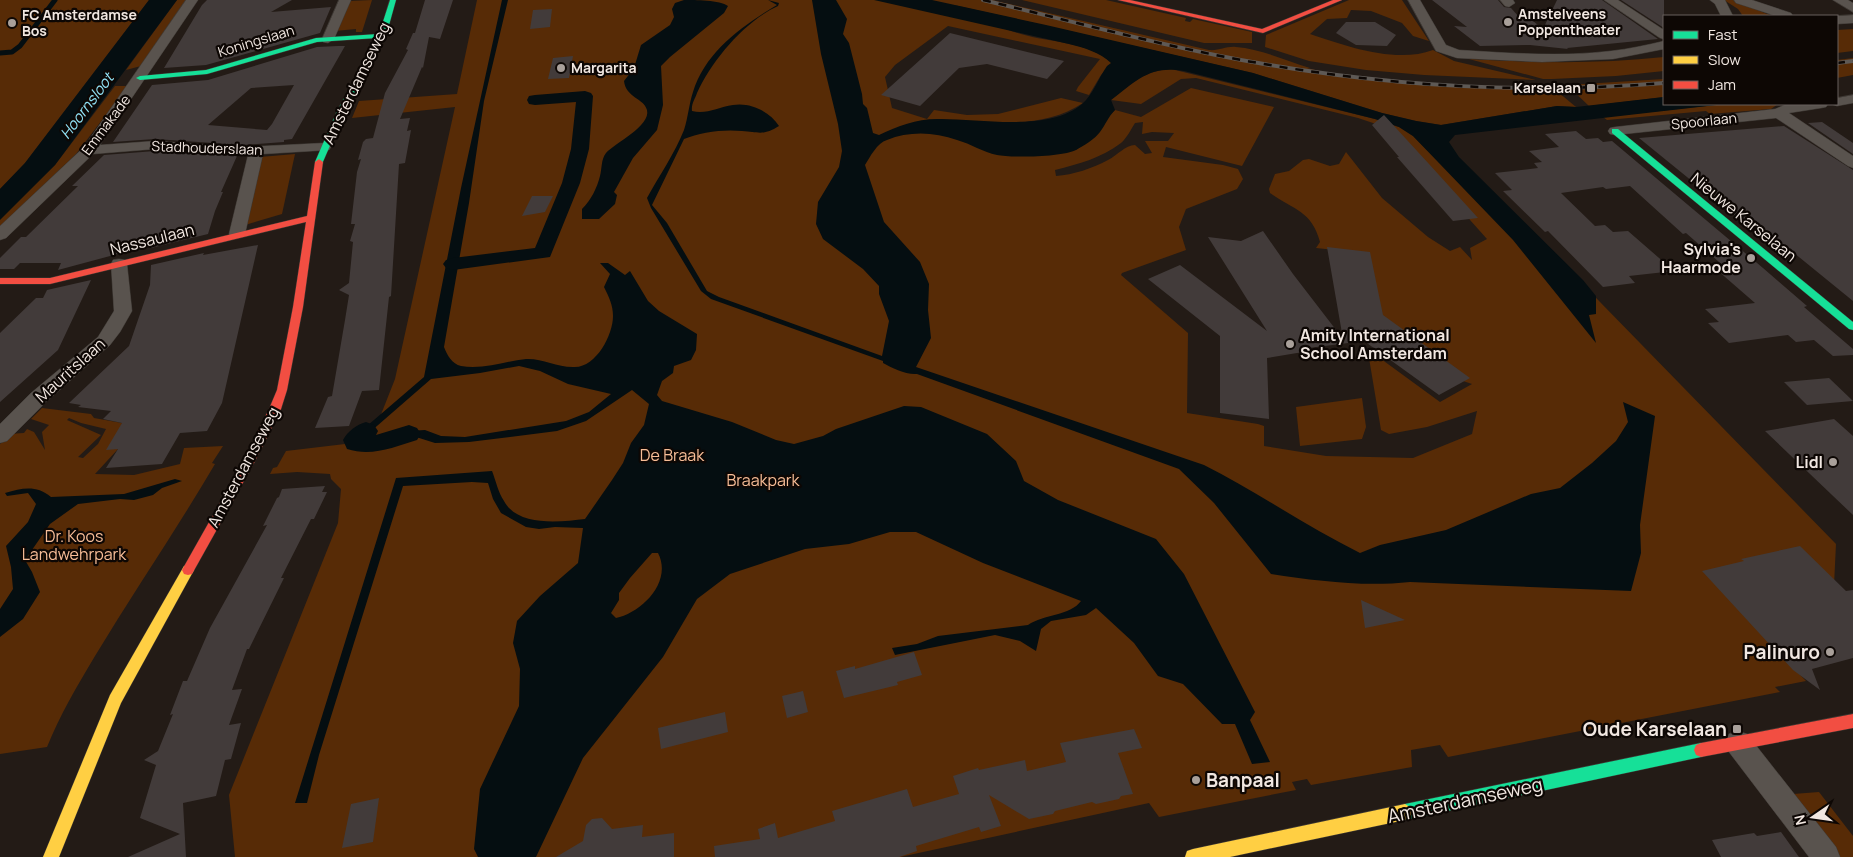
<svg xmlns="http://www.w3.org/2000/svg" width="1853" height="857" viewBox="0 0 1853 857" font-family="Manrope,sans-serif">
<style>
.green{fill:#572b06;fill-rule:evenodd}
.water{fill:#050e11;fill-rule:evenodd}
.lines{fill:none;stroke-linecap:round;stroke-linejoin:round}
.stream{stroke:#050e11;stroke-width:5}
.canal{fill:#050e11;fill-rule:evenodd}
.building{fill:#423b3a;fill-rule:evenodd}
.street-casing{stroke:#3d3833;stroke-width:1}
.fast-casing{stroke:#3d3833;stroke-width:1}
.slow-casing{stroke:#3d3833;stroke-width:1}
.jam-casing{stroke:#3d3833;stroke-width:1}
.street{fill:#59534e;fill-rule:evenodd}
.fast{fill:#16e098;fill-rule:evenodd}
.slow{fill:#ffcf43;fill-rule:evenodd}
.jam{fill:#f24e42;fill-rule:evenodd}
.rail-casing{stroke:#5e5955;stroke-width:4}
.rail{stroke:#0d0704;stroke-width:2.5;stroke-dasharray:8;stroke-linecap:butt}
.poi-dot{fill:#a9a09a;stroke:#0d0704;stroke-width:2}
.labels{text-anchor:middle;stroke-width:4.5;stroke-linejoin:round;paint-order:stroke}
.far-poi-label{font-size:14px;font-weight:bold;fill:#f1e7e1;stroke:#0d0704;text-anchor:start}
.far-street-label{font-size:14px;fill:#f1e7e1;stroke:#0d0704}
.far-water-label{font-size:15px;font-style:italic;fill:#91e3f7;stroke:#0d0704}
.street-label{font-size:16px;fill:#f1e7e1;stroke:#0d0704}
.poi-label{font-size:16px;font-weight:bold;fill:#f1e7e1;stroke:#0d0704;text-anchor:end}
.park-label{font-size:16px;fill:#f7bd97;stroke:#0d0704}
.near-poi-label{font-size:19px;font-weight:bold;fill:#f1e7e1;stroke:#0d0704;text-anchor:end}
.near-street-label{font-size:19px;fill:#f1e7e1;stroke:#0d0704}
</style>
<rect width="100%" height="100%" fill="#231b16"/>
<g class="green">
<path d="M0,0h149l-124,163 -25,26z"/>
<path d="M177,0h9l-45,66 -15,4z"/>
<path d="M372,0l-10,32h-6v-3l-21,2 14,-30z"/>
<path d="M477,0h515l217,50c10,1 17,-4 27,-3 25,2 51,14 74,21h-3l26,6 66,8 48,3 105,2 24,20 -19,-1 -116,19 -25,-4 -34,-8 -129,-40 -299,-68c22,9 44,23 67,29 30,9 66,7 91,29l-11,12 -12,20 -13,-4 2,-4 22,-28 -152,-33 -53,39 -10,12 7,31 35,11 7,-9 33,5 31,-1 63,-16 22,5c-42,28 -98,19 -146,16l139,31 20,-14 11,-18 8,-8 26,7 50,-29 83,19 -32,59 -76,-19 -3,10 60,8 15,4 5,10 -6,10 -51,20 -7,18 7,23 -64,23 -1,2 67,58 -1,80 71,11 6,2v20l62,10 87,2 59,-24 5,-23 -50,16 -38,7 -8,-4 -12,-72 8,-2 63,46 32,-18 -15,-5 -80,-60 -13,-66 -48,-5 4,-6c-8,-31 -26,-32 -50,-49l-1,-4 6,-15 14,-3 14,-11 6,-1 21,7 9,-2 7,-12 36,46 46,39 22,14 10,-4 12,13 -2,-12 17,-9 -84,-94 -24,-20 -21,-7 -162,-40 -15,1 -40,25 -30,-4c22,-17 32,-29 60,-31l204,50 24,8 14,9 14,14 95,72 314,322 -3,62 -53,48 26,27 -31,6 5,5 -332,65 -8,-12 -29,5 1,17 -101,18 -4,-6 -15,3 4,8 -137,27 -10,-14 -249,54h-665l-6,-62 109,-272 3,-34 -10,-10 -1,-5 -33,-2 -27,2 3,-6 4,-1 9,-16 59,-7 35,-27 15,-38 60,-272 -103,11 7,-17 98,-7zM1143,122l-1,12 10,-2 22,1 -6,8h-23l7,12 -7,1 -10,-9c-10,0 -17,10 -27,15 -15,8 -35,15 -52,16l-1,-6c24,-6 46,-12 66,-27 6,-5 10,-14 14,-20z"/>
<path d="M1022,0h84l80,18 -1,3 5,1 3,-3 59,13v11h-48z"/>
<path d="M1349,0h53l27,41 -16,-5 -11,-13 -31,-12 -20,-1 -4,8 -20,1 -17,15c36,12 86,30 123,16l21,11 82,19 -112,-5 -58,-5 -57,-9 -44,-14 1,-12z"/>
<path d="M1724,0h10l38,16h-29l-5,-7z"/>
<path d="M1853,29v22l-16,2v-23z"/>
<path d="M1664,57v14l-48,5 -64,3h-9l-74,-20c65,4 130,5 195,-2z"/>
<path d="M1853,58v17l-16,3v-18z"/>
<path d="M1664,79v18l-75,9 -22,-21z"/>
<path d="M115,86h13l-52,68 -76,73v-8l55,-54z"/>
<path d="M1725,104h53l-7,5 -61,5 -4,-3 -99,9 -4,-3z"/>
<path d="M295,154l-13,60 -37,11 15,-68z"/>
<path d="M1362,398l4,29 -4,12 -62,7 -4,-39z"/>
<path d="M42,408l49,6 3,4 28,5 -4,26 -23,25 39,1 46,-11 4,-16 39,-2 -11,17 3,1c-38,65 -81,127 -120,192 -18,30 -35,59 -48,91l-47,7v-310c8,-8 12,-11 24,-11l3,-4 7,3 11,18 -3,-18 7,-7 -18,-6zM69,418l12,5 25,6 -8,15 -15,14 -5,-1 23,-22 -34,-15z"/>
<path d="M1819,792l34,44v21h-13l-47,-63z"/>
</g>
<g class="water">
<path d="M149,0h28l-122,165 -55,55v-31l25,-26z"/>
<path d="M502,0h6l-24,101 -15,102 -25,144c3,8 8,17 17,19 22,4 44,-5 65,-7 16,-1 32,9 49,8 21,0 38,-32 38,-51 0,-11 -4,-19 -9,-29l6,-13 -10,-11h8l17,12 5,-4 18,30 11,10 38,23 -1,16 -5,10 -17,6 -1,7 -11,8 -5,14 5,6 70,21 44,18 18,4 29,-8 13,-7 68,-23 17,1 66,27 29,27 8,20 34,19 98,39 28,35 71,138 -5,8 20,42 -18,2 -17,-40h-13l-39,-40 -25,-8 -24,-33 -38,-35 -10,7 -35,6 -10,8 -5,22 -16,-10 -25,-6 -100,20 -3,-7 25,-4 21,-8 90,-11c16,-11 42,-9 53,-24l-98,-38 -67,-31h-26l-41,12 -44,5 -75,25 -33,25 -34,58 -80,101 -47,99h-58l-4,-8 6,-60 39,-83 1,-37 -7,-26 4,-22 23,-25 38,-33 5,-35 -28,-1 -16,2 -13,-2 -25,-14 -8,-14 -5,-16 -16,-1 -69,4 -84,269 -12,48h-12l101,-325 96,-7c4,10 6,21 12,30 14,26 56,21 81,18l27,-39 11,-17 8,-20 13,-18 5,-21 -17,-14 -46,31 -29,10 -88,11 -34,1 -19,-6 -58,9 -7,-2 2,-6 71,-61 37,-189zM519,366l21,5 28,13 43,10 -22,18 -23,9 -101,16 -24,-1 -16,-6 -17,1 -31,8h-15l69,-60 49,-6zM652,553h6c15,29 -17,60 -42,65l-5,-5 8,-13v-7l11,-15z"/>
<path d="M684,0c11,0 36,0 44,6l-4,7 -54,44 -9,9 2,39 -6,25 -24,28 -19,34 3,3 -2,9 -16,15h-17v-10c9,-9 15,-21 18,-33 2,-7 1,-17 6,-23 9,-10 45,-27 41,-43 -3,-12 -21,-12 -23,-29l10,-13 7,-23 29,-20 4,-8 -2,-8 3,-6z"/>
<path d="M768,0l11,3 -1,3c-33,15 -66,54 -81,87 -2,6 -6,11 -5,18 14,4 26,-4 41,-6 18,-3 37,7 46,21 -16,10 -20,6 -37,5 -18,-2 -42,1 -58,8l-32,66 15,18 40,68 12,6 163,59 7,-35 -10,-27v-8l-16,-17 -40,-30 -7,-15 2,-22 21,-35 3,-16 -4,-27 -17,-70 -9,-54h24l11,19 -4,15 6,9 13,51 1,10 4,4 6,25 6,2c19,-9 37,-16 58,-16 41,-1 111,14 145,-15 11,-9 17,-27 25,-38l4,-3c-11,-11 -27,-15 -42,-19l-195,-44h58l114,25 207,48 129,40 34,8 25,4 116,-19 19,1 88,-10v7h61l-270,31 -6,7 10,15 124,123 13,16v18l-7,1 7,28 -83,-103 -100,-104 -14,-9 -24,-8 -191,-48c-34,-6 -47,9 -73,29l4,10c-7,7 -9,14 -15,22 -5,7 -17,14 -24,18 -13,7 -65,8 -79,5 -14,-3 -26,-11 -40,-15 -23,-8 -48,-9 -70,0 -10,3 -17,17 -22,25l19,57 36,40 9,22 -1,26 3,28 -15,29 288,98c53,27 102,61 156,88l20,-8 66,-15 85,-36 29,-6 32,-25 24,-22 12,-19 -5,-20 32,14 -15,109 1,28 -10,38 -221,-9c-46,5 -93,-1 -139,-8l-57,-71 -35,-34 -262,-95c-11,1 -25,-6 -34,-11v-2l-172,-62 -10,-8 -50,-83 -4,-10c12,-22 28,-45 37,-68 4,-12 5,-26 9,-38 12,-40 50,-67 84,-87z"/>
<path d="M175,479l7,2 -20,7 -9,7 -19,5 -14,-1 -42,5 -28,20 -25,36 7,12 8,20 -17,27 -23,18v-28l13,-20 -2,-22 -5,-21 22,-24 8,-18 -8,-11 -21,3 -2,-3c18,-5 31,-8 46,4l73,-3z"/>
</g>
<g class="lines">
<path class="stream" d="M0,53l12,-1 8,-6 35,-46"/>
<g class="canal">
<path d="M585,91l6,2 2,3 -4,53 -9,34 -30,74 -97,13 -7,-2 -3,-4 3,-4 7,-2 82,-10 27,-65 9,-34 5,-47 -41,3 -6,-1 -2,-4 2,-4 6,-1z"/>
<path d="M366,422l8,3 4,6 -2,4 33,-10 8,3 4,6 -4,6c-23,7 -45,17 -70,9l-4,-9c5,-9 13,-15 23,-18z"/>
</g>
</g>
<g class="building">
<path d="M207,0h85l-21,12 60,-5 -11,26 -114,32 -42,3 38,-63z"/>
<path d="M425,0h28l-13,39 -11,-2 -6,31 -1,-1 -22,52 10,-1 -3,13 4,-1 -6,33 -6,1 -8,132 -2,1 -10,93 -17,1 -13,35 -34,2 13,-31 4,-1 13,-76 4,-25 -10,-5 10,-7 4,-41 -3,-1 5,-17h-4l6,-52 4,-13 -3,1 5,-18 3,-3 7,-1 12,-45 23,-43 -2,-1 7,-16h2z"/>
<path d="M1432,0h66l6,7 7,1 8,9h9l15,12 14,-29h45l56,39 -91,9 1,1 -38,-4 -50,1 -26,-20 13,1z"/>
<path d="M1621,0h43v28z"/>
<path d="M552,9l-2,18 -20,2 3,-19z"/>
<path d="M1346,22h29l21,13 -9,11 -31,-1 -20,-12z"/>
<path d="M950,33l114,28 -17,18 -60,-15 -28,4 -39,38 -39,-11z"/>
<path d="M338,46h7l-53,93 -8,1v2l-42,3 -87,-6 -42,3 39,-57 56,-5 109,-33zM294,85l-22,39 -5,6 -59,-5 43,-37z"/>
<path d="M573,56l-4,22 -21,1 5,-21z"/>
<path d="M1384,115l45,49 49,54 -25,3 -56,-64h2l-27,-32z"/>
<path d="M1822,122l31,21v11l-45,-31z"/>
<path d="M1784,126l69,44v131l-70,-57 -5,7 -139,-113z"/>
<path d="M1576,131l10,8 12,-1 5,4 9,-1 151,127 44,38 -3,1 49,42v6l-20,1 -19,-16 -18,2 -8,-7 -59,8 -21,-20 11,-1 -14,-13 50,-6 -38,-33 10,-1 -41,-36 -3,1 -53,-48 -24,3 -3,-2 -42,6 34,33 10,-1 8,7 15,-1 46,40 -45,5 6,7 -32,4 -55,-56 -3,1 -42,-41 9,-1 -17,-17 43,-5 -4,-5 8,-1 -13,-11 30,-4 -14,-13z"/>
<path d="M155,151l82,5 -16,36h2l-8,19 -7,23 -57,14v-3l-93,25 3,-7h-41l-6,6h-14v-11l21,-21h5l52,-51h-6l32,-31z"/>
<path d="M532,196h21l-8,16 -23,4z"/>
<path d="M1263,231l30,43 50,65 -16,-92 43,5 13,63 87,63 -31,17 -75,-54 -63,8 2,3 -36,6 2,61 -49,-6v-77l-72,-57 32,-14 87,66 -59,-94 33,4z"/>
<path d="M258,245l-36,158 -15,28 -27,2 -18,31 -56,4 12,-19 -12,1 16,-27 -19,-4 8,-8 -33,-4 3,-2 -12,-2 60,-57 21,-61 1,-20 53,-12 -1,2z"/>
<path d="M91,280l-33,70 -58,52v-69l36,-35h7l4,-8z"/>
<path d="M1829,378l24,23 -46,4 -23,-23z"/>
<path d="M1834,419l19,17v79l-88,-84z"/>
<path d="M325,486l-3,6h5l-13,27h-3l-30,59h3l-35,71h-2l-15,41 10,-1 -13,36 12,-2 -10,36 -6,1 -9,36 -33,7 3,54h-58l52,-23 -40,-16 16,-53 -12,-5 14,-9 15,-37 -3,1 13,-34h4l23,-53 57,-103 -4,1 14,-28 2,-1 3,-8z"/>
<path d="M1800,546l46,45 7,-1v68l-41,11 8,21 -27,-20 -91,-99 42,-10 -3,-2z"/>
<path d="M1361,600l44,20 -40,8z"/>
<path d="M914,652l8,23 -25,7 1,3 -54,13 -8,-27 19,-5v3z"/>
<path d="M803,691l5,21 -21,6 -5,-22z"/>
<path d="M725,712l3,20 -67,17 -3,-21z"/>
<path d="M1134,729l8,19 -24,5 15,41 -12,2 -2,3 -23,5 -4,-2 -37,9 -2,3 -24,5 -40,-24 12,31 -20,6 -2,-5 -63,19 1,5 -18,6h-184l-1,-11 46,-7 -2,-10 17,-6 3,15 57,-17 -3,-10 75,-22 6,18 46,-13 -6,-18 25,-8 1,2 46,-10 2,11 39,-9 -6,-19z"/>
<path d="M379,798l-6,44 -31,6 9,-44z"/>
<path d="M602,818l10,11 31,-4 -1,12 32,-4v24h-118l27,-16 3,-16 6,-6z"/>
<path d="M1781,832l18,25h-78l-9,-17 42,-7 3,3z"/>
</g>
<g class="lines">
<g class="street-casing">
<g id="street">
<path d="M186,0h12l-98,145 55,-4 88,6 81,-4 5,1 2,3 -2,3 -66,4 -18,80 -2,3h-12l-2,-3 19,-79 -93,-6 -62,5 -87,84 -6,2v-14l84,-79z"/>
<path d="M339,0h12l-17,39 -6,4 -5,-1 -1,-3z"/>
<path d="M1408,0h12l26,45 13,5c50,3 102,7 152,1 18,-2 36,-6 53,-10v8l-51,10 -71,3 -85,-4 -21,-7z"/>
<path d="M1500,0h13l2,3 -6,4 -4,-1z"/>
<path d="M1604,0h14l46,30v9l-4,-1z"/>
<path d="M1710,0h15l8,16h-12l-6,-12z"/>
<path d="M1734,0h18l39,13 2,3h-17l-40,-13z"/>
<path d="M1833,0h15l5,3v9z"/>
<path d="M1853,15v8l-16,1v-8z"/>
<path d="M1853,95v8l-16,3 -6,-2h6v-6z"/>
<path d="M1787,104h41l-2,3 -5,1 -32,5 64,43v12l-5,-2 -72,-48 -161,17 -5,-1 -2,-3 2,-3 5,-1 160,-18z"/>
<path d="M119,259l6,1 2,4 5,47 -12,21 -10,13 -65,58 -38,38 -7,2v-19l31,-31 67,-56 16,-26 -3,-47 2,-4z"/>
<path d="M1738,731l9,3 89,113 4,10h-31l-80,-105 -4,-9 4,-9z"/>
</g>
</g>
<g class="fast-casing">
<g id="fast">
<path d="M390,0h6l-10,36 -41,75 -23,53 -3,1 -4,-3 22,-51 40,-73 -60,4 -110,32 -67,6 -4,-2 4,-2 66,-6 110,-32 63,-4z"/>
<path d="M1612,129h6l235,193v8l-4,-1 -237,-196z"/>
<path d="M1701,743l5,2 2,5 -2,5 -5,2 -296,63 -5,-3 -3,-5 3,-5 5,-3z"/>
</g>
</g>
<g class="slow-casing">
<g id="slow">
<path d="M188,565l4,1 2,4 -73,133 -62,154h-16l67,-162 74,-129z"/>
<path d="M1405,804l5,3 3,5 -3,5 -5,3 -175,37h-45l2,-6 6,-2z"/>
</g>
</g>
<g class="jam-casing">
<g id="jam">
<path d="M1118,0h12l132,29 71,-29h9l-79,33z"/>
<path d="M319,159l4,3 -20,145 -16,83 -6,19 -27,54 -62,111 -4,1 -4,-1 -2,-4 61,-108 26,-53 8,-19 16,-83 13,-85 -256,62h-50v-6h50l257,-62 8,-54z"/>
<path d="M1853,714v14l-152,29 -5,-2 -2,-5 2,-5 5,-2z"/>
</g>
</g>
<use href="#street" class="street"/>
<use href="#fast" class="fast"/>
<use href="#slow" class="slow"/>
<use href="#jam" class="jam"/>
<g class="rail-casing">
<g id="rail">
<path d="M983,0c93,22 186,48 281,64 133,23 265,30 400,19"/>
<path d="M1837,63l16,-2"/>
</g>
</g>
<use href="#rail" class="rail"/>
</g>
<g class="poi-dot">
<circle cx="1508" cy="22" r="5"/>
<circle cx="12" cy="23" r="5"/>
<circle cx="561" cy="68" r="5"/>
<rect x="1586" y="83" width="10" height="10" rx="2.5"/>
<circle cx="1751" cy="258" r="5"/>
<circle cx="1290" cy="344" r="5"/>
<circle cx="1833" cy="462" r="5"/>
<circle cx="1830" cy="652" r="5"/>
<rect x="1732" y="724" width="10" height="10" rx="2.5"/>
<circle cx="1196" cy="780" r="5"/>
</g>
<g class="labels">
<g class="far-poi-label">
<text x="1518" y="19">Amstelveens<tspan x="1518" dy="16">Poppentheater</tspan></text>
<text x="22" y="20">FC Amsterdamse<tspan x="22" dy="16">Bos</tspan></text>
<text x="571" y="73">Margarita</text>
<text x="1581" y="93" text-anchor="end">Karselaan</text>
</g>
<g class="far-street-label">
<text transform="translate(256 41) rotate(-17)" y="5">Koningslaan</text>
<text transform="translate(1704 121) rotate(-6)" y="5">Spoorlaan</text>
<text transform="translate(106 125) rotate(-53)" y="5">Emmakade</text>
<text transform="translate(207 148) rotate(2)" y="5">Stadhouderslaan</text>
</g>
<g class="far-water-label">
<text transform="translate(87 106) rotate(-53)" y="5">Hoornsloot</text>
</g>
<g class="street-label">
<text transform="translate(356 83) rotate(-64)" y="6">Amsterdamseweg</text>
<text transform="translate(1744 217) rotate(39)" y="6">Nieuwe Karselaan</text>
<text transform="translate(152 239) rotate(-14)" y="6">Nassaulaan</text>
<text transform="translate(70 370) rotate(-42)" y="6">Mauritslaan</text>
<text transform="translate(243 467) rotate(-62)" y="6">Amsterdamseweg</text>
</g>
<g class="poi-label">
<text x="1741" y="255">Sylvia's<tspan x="1741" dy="18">Haarmode</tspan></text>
<text x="1300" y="341" text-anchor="start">Amity International<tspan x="1300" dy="18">School Amsterdam</tspan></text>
<text x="1823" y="468">Lidl</text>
</g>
<g class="park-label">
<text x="672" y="461">De Braak</text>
<text x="763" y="486">Braakpark</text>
<text x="74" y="542">Dr. Koos<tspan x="74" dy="18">Landwehrpark</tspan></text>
</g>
<g class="near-poi-label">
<text x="1820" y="659">Palinuro</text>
<text x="1727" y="736">Oude Karselaan</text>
<text x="1206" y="787" text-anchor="start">Banpaal</text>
</g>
<g class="near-street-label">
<text transform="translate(1465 800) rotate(-12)" y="7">Amsterdamseweg</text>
</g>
</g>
<rect x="1663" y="15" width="175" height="90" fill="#0d0704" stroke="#68615c"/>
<rect x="1673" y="31" width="25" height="8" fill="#16e098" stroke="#68615c"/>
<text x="1708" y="40" font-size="15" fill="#f1e7e1">Fast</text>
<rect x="1673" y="56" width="25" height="8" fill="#ffcf43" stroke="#68615c"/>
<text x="1708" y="65" font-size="15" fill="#f1e7e1">Slow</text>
<rect x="1673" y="81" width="25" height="8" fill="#f24e42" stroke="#68615c"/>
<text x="1708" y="90" font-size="15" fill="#f1e7e1">Jam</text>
<g transform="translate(1813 817) rotate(257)" stroke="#0d0704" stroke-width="4" paint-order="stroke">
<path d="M0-4L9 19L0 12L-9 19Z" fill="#f1e7e1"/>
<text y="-8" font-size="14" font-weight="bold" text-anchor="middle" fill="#f1e7e1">N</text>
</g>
</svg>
